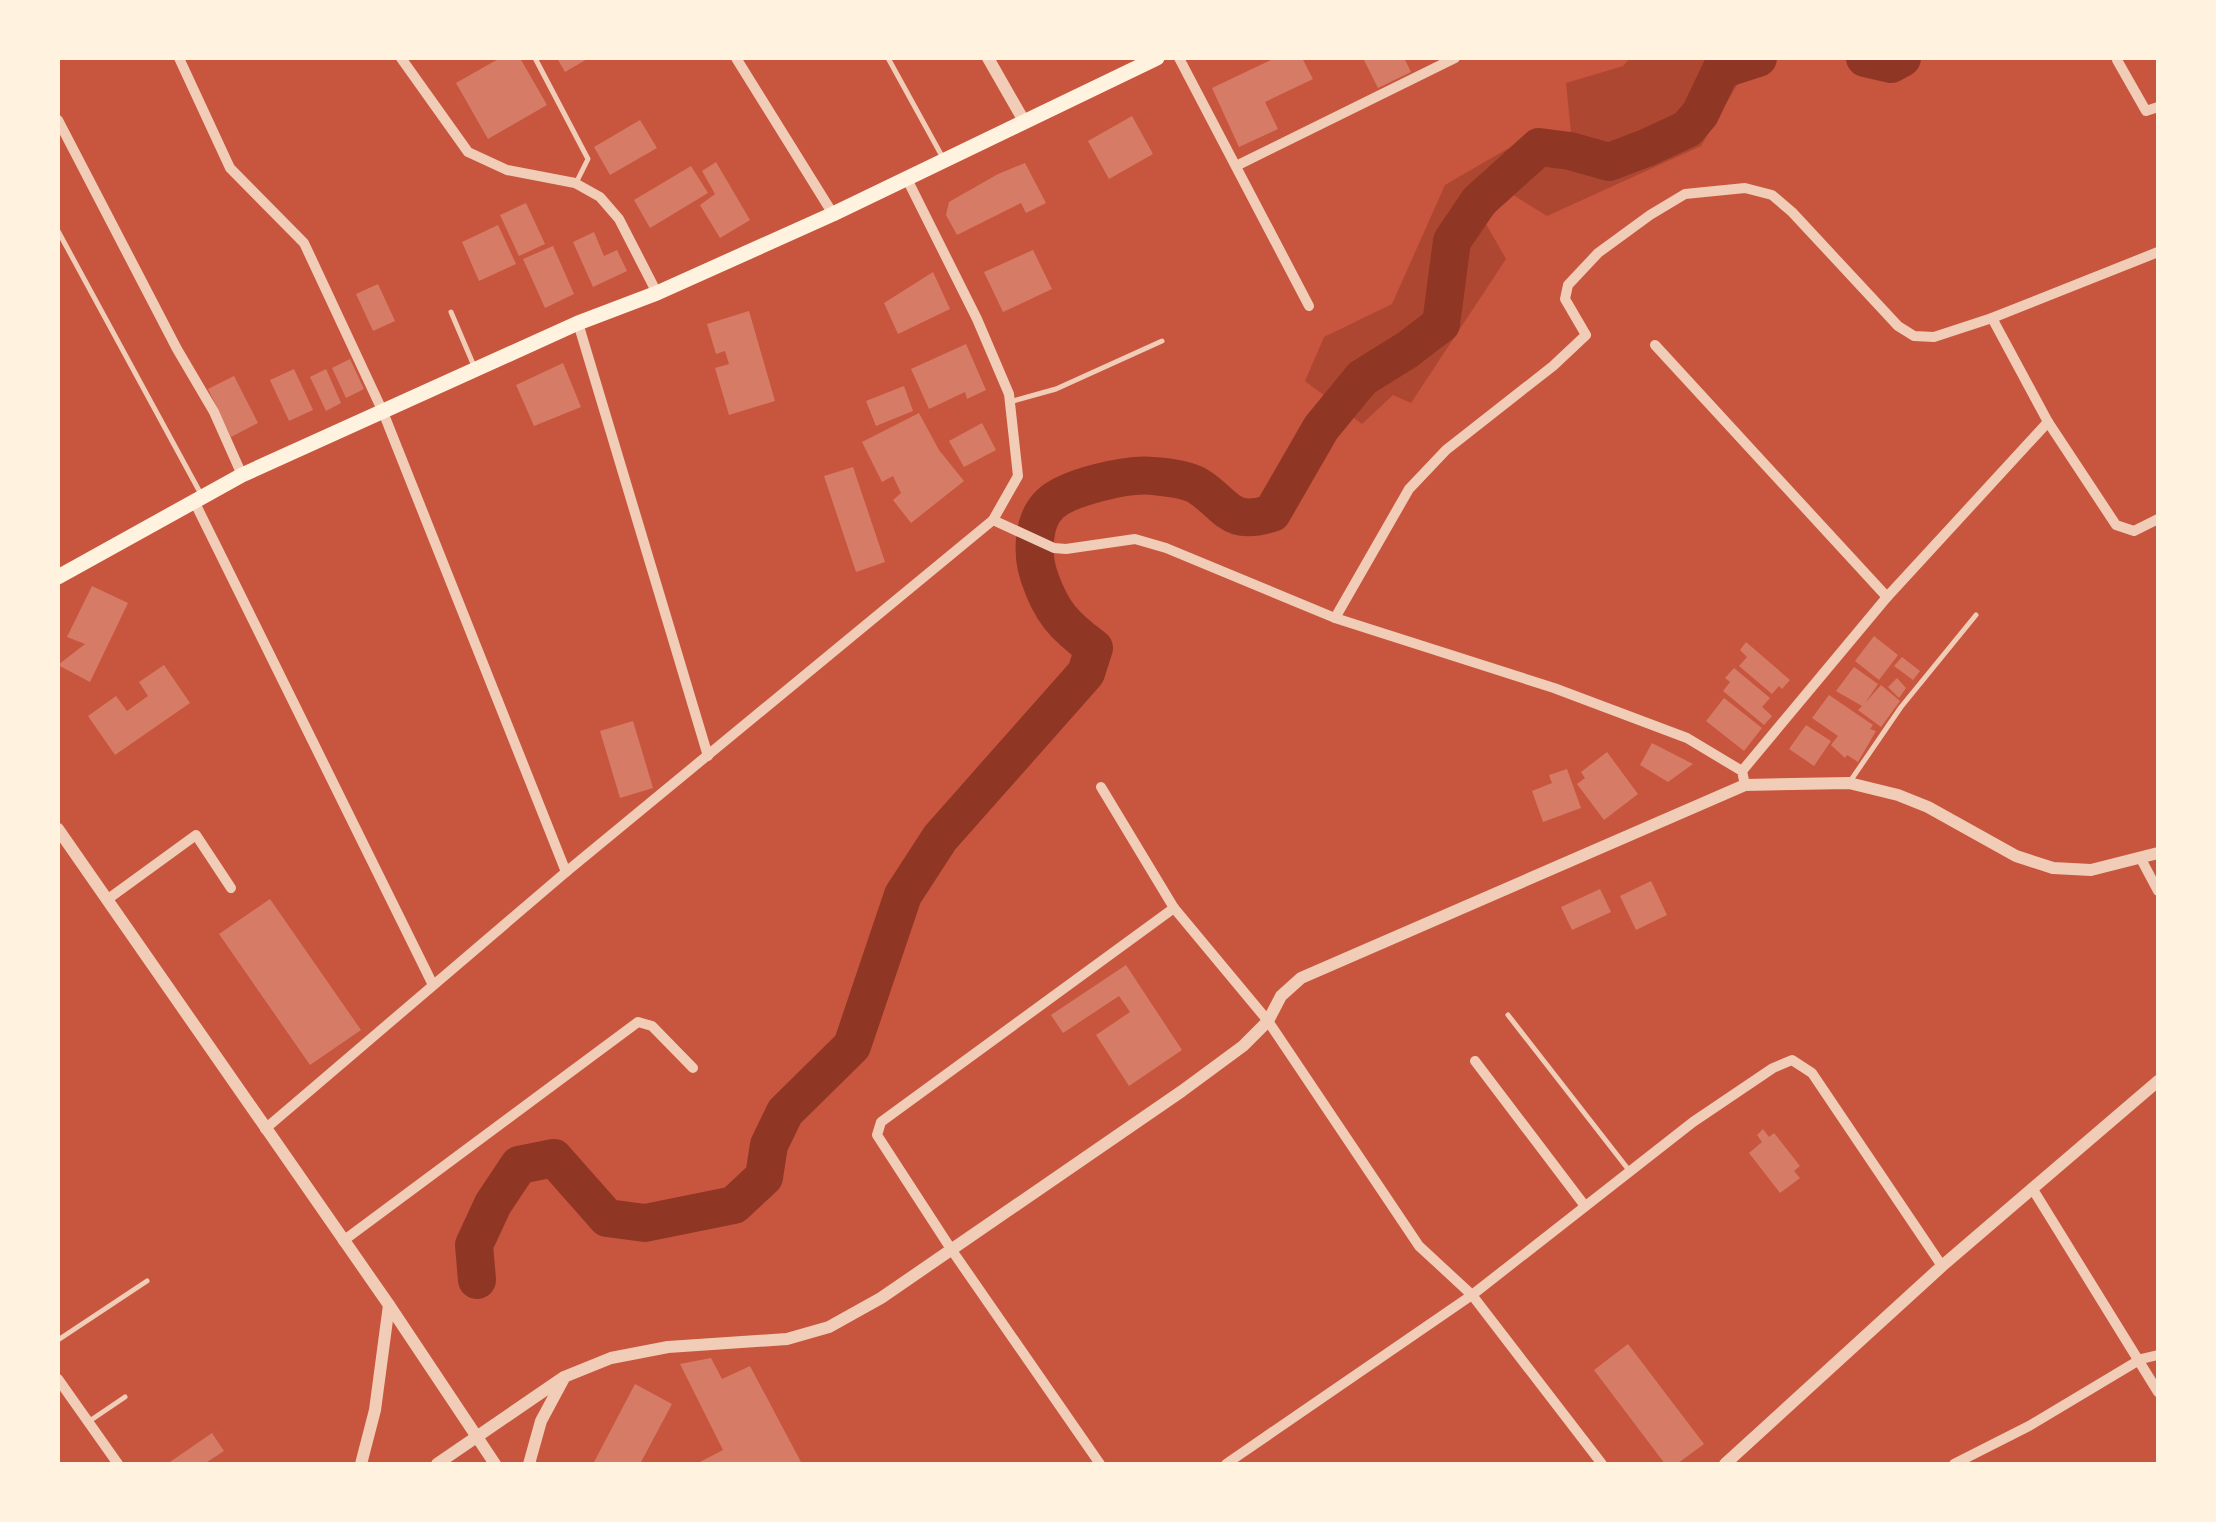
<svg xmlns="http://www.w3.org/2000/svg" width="2216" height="1522" viewBox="0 0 2216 1522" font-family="Rubik,sans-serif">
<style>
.green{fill:#ae4732}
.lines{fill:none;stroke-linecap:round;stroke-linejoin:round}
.river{stroke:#8f3625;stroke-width:38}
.building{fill:#d67c66}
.service{stroke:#f1ccb7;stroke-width:5}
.minor{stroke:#f1ccb7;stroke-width:10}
.tertiary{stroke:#f1ccb7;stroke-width:12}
.secondary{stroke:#fff3e0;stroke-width:15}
</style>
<rect width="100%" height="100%" fill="#c8553d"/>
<path class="green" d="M1630,58h123l-52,88 -154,70 -37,-23 -24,31 20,35 -95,144 -18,-8 -31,29 -57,-43 19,-44 68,-33 53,-119 62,-36 64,-16 -5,-50 57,-17z"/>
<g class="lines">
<g class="river">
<path d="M1865,58l26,6 11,-6"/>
<path d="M477,1280l-3,-35 19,-41 26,-39 35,-7 53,60 38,5 89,-18 30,-28 5,-32 16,-33 67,-66 51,-151 37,-57 146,-165 8,-25c-30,-22 -43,-36 -55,-72 -7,-21 -7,-55 11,-72 18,-17 79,-31 103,-28 13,1 35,4 45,10 30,19 30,41 74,27l49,-85 41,-50 45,-28 34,-26 11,-83 27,-40 60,-54 31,4 39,11 37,-14 41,-19 13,-15 21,-44 37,-12"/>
</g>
</g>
<g class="building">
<path d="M500,58h20l27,47 -59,34 -32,-56z"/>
<path d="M557,58h32l-24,14z"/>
<path d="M1275,58h27l11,21 -48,23 13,27 -39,18 -27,-59z"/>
<path d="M1363,58h41l7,14 -33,16z"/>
<path d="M1132,116l21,38 -44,25 -21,-38z"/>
<path d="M640,120l17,28 -47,27 -16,-28z"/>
<path d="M716,162l34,58 -30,18 -20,-33 15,-11 -13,-23z"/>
<path d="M1025,163l21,40 -20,10 -5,-10 -64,32 -11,-20 3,-13 49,-28z"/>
<path d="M691,166l17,27 -58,35 -16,-28z"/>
<path d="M526,203l19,41 -26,12 -19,-41z"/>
<path d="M498,225l18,39 -37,17 -17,-39z"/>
<path d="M594,232l10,24 13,-6 10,21 -34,16 -20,-45z"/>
<path d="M553,246l21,48 -29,14 -22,-49z"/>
<path d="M1033,250l19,39 -49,23 -19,-40z"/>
<path d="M933,272l17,37 -52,25 -14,-31z"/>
<path d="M378,284l17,37 -22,10 -17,-37z"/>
<path d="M749,311l26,90 -46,14 -14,-47 14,-4 -4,-13 -9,3 -9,-30z"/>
<path d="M966,344l20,46 -19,9 -2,-7 -36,17 -18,-40z"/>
<path d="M350,359l14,30 -18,9 -14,-30z"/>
<path d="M563,363l18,44 -47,19 -18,-41z"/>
<path d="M294,369l19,41 -24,11 -19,-41z"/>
<path d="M326,369l15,34 -15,8 -16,-34z"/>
<path d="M234,376l24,47 -27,14 -23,-48z"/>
<path d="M904,386l9,25 -37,15 -10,-25z"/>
<path d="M919,413l20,37 25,31 -53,42 -18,-23 8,-7 -8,-17 -11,6 -20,-40z"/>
<path d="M982,423l14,27 -32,17 -15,-26z"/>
<path d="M853,467l32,95 -29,10 -32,-96z"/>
<path d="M92,586l36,17 -38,79 -32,-17 27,-21 -18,-7z"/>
<path d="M1874,636l24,19 -19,25 -24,-19z"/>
<path d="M1746,642l44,38 -8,9 -3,-3 -7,8 -33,-28 8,-9 -7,-7z"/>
<path d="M1902,657l18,14 -7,9 -19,-14z"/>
<path d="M164,665l26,38 -75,52 -27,-39 28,-20 11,15 21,-15 -9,-14z"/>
<path d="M1854,667l24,17 -13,19 16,-18 19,16 -19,26 -23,-17 4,-4 -26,-15z"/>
<path d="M1734,668l36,30 -8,9 10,9 -8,9 -41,-34 7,-9 -5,-4z"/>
<path d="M1897,678l9,10 -7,10 -11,-11z"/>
<path d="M1829,695l44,30 -3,4 6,2 -18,31 -11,-7 -2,3 -14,-13 7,-9 -26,-18z"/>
<path d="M1724,698l38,30 -18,23 -38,-30z"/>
<path d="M633,721l20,67 -33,10 -20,-67z"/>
<path d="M1806,725l25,16 -17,25 -25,-17z"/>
<path d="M1652,743l41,21 -25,18 -28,-17z"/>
<path d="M1607,752l31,42 -34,26 -27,-36 8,-6 -4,-6z"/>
<path d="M1567,769l14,39 -38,14 -11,-31 20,-8 -3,-8z"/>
<path d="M1651,881l16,34 -31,15 -16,-34z"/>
<path d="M1600,889l11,23 -39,18 -11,-23z"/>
<path d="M270,899l91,131 -51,35 -91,-131z"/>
<path d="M1126,965l56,85 -53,36 -33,-51 34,-23 -11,-16 -56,37 -12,-18z"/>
<path d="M1763,1129l6,8 5,-4 26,33 -6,5 6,7 -20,15 -31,-40 13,-11 -5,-7z"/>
<path d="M1628,1344l76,100 -27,20h-12l-71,-94z"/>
<path d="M711,1358l11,21 28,-13 52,98h-106l27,-14 -43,-86z"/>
<path d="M635,1384l37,20 -32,60h-47z"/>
<path d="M212,1433l12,18 -20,13h-37z"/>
</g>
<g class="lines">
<g class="service">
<path d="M535,58l53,101 -11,22"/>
<path d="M888,58l55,100"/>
<path d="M58,231l144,265"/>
<path d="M451,312l23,54"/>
<path d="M1013,401l43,-12 106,-48"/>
<path d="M1851,780l50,-73 75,-92"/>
<path d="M1508,1015l120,154"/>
<path d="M58,1340l89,-59"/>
<path d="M91,1420l34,-23"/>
</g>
<g class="minor">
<path d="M179,58l51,110 74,75 79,169 183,460"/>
<path d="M401,58l67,94 39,18 68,13 25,14 19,22 38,74"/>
<path d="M736,58l97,156"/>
<path d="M1179,58l130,248"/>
<path d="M2117,60l29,51 12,-4"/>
<path d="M58,120l119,229 37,63 28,63"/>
<path d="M1236,166l219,-108"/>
<path d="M1992,318l56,104 68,103 18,6 24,-12"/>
<path d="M578,323l130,433"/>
<path d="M1655,345l232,252"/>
<path d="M194,501l239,484"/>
<path d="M993,520l61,28 12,1 69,-10 31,9 169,70 219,70 133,50 55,33 3,14"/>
<path d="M1335,618l74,-129 37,-39 107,-84 33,-31 -21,-36 3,-14 30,-32 52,-38 35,-21 60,-6 27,7 20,17 106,114 16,10 20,1 58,-19 166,-66"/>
<path d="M1742,771l145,-174 161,-175"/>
<path d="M1101,787l73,121 94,113 151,225 53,49 130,169"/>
<path d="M2141,859l17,32"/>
<path d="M108,899l88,-64 35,53"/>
<path d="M1475,1061l110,145"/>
<path d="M265,1129l301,-257 427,-352 25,-44 -9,-82 -32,-75 -70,-140"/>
<path d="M2032,1188l126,204"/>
<path d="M343,1241l295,-219 14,4 41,42"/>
<path d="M58,1379l60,85"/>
<path d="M1100,1464l-149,-215 -74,-114 4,-13 293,-214"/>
<path d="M1226,1464l246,-169 221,-173 80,-54 19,-8 20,13 130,193"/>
<path d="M1954,1464l75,-38 112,-67 17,-4"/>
</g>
<g class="tertiary">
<path d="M988,58l36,63"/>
<path d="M58,829l331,476 106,159"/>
<path d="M361,1464l14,-54 14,-105"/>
<path d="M437,1464l127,-87 47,-19 57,-11 119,-8 42,-12 52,-29 301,-207 61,-45 25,-25 13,-25 20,-18 444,-193 104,-2 49,12 30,12 88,49 37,12 38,2 67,-17"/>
<path d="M529,1464l12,-43 22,-41"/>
<path d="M1725,1464l217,-198 216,-185"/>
</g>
<path class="secondary" d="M58,577l184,-102 336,-152 79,-30 176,-79 324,-156"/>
</g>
<rect width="2216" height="1522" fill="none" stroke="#fff3e0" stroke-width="120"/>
</svg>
